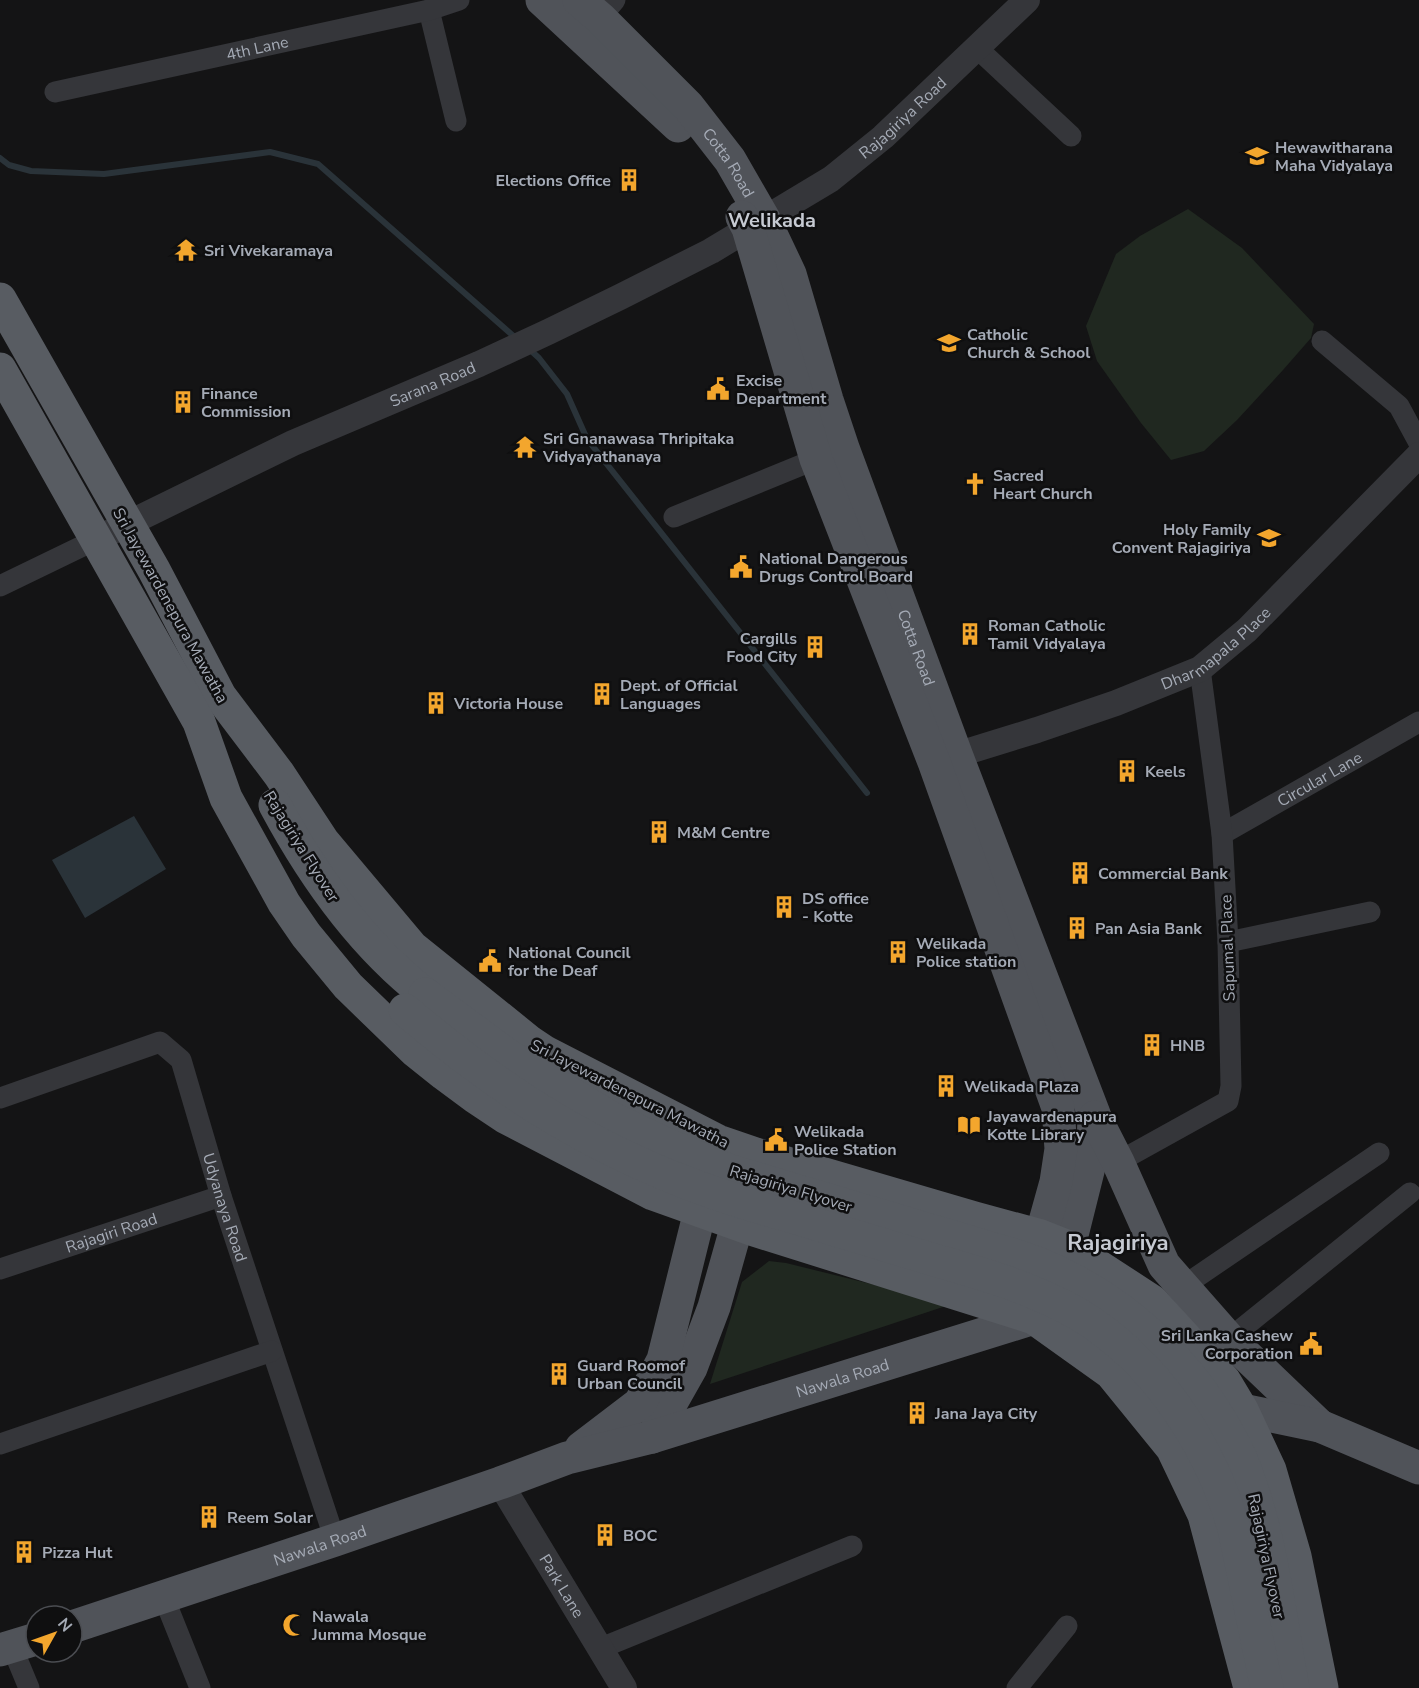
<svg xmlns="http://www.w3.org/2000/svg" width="1419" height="1688" viewBox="0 0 1419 1688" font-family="'Nunito Sans',sans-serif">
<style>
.green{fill:#202820}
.water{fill:#2a3339}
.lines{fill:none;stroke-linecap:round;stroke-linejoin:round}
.stream{stroke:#2a3339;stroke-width:6}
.minor{stroke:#35363a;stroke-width:21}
.tertiary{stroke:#35363a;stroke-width:26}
.primary{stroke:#505359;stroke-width:33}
.trunk{stroke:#585c62;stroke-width:33}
.trunk-bridge{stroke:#585c62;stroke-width:33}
.labels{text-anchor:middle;stroke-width:5;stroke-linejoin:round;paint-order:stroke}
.street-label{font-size:16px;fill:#a5abb6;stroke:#0f0f10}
.poi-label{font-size:16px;font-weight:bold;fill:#a5abb6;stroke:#0f0f10;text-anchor:start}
.quarter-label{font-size:20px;font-weight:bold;fill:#c6cad2;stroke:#0f0f10}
.district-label{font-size:22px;font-weight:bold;fill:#c6cad2;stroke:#0f0f10}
</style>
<rect width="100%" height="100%" fill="#141415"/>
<g class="green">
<path d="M1188,209l54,39 72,76 -3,14 -28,32 -46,50 -33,31 -33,9 -30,-37 -44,-62 -11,-35 30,-72 24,-18z"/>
<path d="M769,1261l17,2 166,41 -242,80 32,-102z"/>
</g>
<path class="water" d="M134,816l32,53 -81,49 -33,-58z"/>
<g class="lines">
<g class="stream">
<path d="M0,158l9,7 22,6 73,3 166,-22 48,12 200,176"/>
<path d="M528,348l11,10 28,36 20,45 280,354"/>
</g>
<g class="minor">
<path d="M429,10l27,111"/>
<path d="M600,18l15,-18"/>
<path d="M977,48l94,88"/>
<path id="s1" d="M55,92l374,-82 30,-10"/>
<path d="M1322,341l77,65 20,37"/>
<path d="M674,517l152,-62"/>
<path d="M0,586l97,-47"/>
<path id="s2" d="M1222,834l197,-112"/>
<path d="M1228,942l142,-30"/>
<path id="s3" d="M0,1098l160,-56 21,18 40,136 114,344"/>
<path d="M1118,1162l110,-61 3,-15 -3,-144 -6,-108 -22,-165"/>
<path id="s4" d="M0,1269l221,-73"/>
<path d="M1182,1287l197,-134"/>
<path d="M1229,1339l181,-146"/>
<path d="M0,1444l272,-93"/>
<path d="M164,1598l36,90"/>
<path d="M12,1647l17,41"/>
<path d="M601,1648l251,-102"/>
<path d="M1017,1688l50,-62"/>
</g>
<g class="tertiary">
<path id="s5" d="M111,532l182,-89 186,-79 69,-32 72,-35 91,-46 120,-72 52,-42 144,-137"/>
<path id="s6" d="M940,760l97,-30 79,-27 84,-34 47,-39 172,-175"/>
<path id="s7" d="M500,1483l124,205"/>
</g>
<g class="primary">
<path d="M542,0l136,126"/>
<path id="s8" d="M579,0l21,18 88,88 42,54 34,59 26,55 37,126 16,48 113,306 138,360 -1,37 -24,96 -12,24"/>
<path d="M742,217l6,11 68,231 118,303 124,346 3,41 -5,33 -15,54 -2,27"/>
<path d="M1095,1117l23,45 46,103 65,74 91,87"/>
<path d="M1242,1410l78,16 99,42"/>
<path d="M652,1437l39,-69 23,-61 31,-110"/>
<path d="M581,1448l59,-45 23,-43 44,-177"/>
<path id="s9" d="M72,1627l263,-87 165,-57 67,-25 85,-21 382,-119"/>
<path d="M0,1650l36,-11"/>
</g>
<g class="trunk">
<path d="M0,299l154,271 66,126 59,78 44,67 89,106 118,95 15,10 173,89 38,13 219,64 66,18 28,11 83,54 72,79 18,30 28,60 25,86 27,132"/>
<path d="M0,369l199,353 27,76 42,76 16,29 22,32 42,51 66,64 30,24 31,23 30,20 148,77 98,35 283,89 77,55 61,75 32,67 46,173"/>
<path d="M275,805c38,71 86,139 150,189"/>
</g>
<g class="trunk-bridge">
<path d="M425,994l84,62 101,61 56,27 62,26 293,87c84,29 155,88 200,164 9,15 17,29 23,45 27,68 36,150 49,222"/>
<path d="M405,1010c87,74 175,132 282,173 33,13 67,23 102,33 47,14 94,28 142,43 51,15 100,28 147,55 77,46 132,130 156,215l33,159"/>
</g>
</g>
<defs>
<g id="school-bare" transform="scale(1.8)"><path d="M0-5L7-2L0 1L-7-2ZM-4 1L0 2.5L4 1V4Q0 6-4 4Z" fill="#f3a62d" stroke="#0f0f10" stroke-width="2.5" paint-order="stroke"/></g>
<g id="building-bare" transform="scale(1.8)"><path d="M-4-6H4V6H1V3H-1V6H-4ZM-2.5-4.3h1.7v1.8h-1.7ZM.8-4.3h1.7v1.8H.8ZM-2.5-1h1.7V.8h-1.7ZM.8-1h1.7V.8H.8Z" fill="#f3a62d" stroke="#0f0f10" stroke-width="2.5" paint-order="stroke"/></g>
<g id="temple-bare" transform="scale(1.8)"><path d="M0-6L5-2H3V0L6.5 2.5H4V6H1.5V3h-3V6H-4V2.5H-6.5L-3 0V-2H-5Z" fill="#f3a62d" stroke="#0f0f10" stroke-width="2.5" paint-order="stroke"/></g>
<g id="civic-bare" transform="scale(1.8)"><path d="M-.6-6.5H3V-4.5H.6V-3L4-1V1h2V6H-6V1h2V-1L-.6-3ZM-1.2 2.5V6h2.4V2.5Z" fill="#f3a62d" stroke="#0f0f10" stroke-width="2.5" paint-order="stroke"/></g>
<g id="church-bare" transform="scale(1.8)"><path d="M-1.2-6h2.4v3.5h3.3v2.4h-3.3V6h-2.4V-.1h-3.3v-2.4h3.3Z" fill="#f3a62d" stroke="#0f0f10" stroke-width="2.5" paint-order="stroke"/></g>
<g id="library-bare" transform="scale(1.8)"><path d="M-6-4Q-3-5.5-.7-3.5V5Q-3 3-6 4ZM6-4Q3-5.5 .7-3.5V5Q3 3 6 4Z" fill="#f3a62d" stroke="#0f0f10" stroke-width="2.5" paint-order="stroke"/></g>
<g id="mosque-bare" transform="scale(1.8)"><path d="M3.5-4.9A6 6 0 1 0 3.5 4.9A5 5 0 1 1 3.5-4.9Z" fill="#f3a62d" stroke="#0f0f10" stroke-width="2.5" paint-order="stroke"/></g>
</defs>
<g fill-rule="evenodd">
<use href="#school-bare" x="1257" y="156"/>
<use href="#building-bare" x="629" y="180"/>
<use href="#temple-bare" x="186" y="250"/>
<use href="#school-bare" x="949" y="343"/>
<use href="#civic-bare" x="718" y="389"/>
<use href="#building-bare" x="183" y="402"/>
<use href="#temple-bare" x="525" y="447"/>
<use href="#church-bare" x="975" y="484"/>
<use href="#school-bare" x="1269" y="538"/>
<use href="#civic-bare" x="741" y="567"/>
<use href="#building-bare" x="970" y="634"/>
<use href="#building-bare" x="815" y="647"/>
<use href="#building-bare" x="602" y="694"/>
<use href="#building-bare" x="436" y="703"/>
<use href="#building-bare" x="1127" y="771"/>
<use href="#building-bare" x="659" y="832"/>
<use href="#building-bare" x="1080" y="873"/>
<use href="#building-bare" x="784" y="907"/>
<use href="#building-bare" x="1077" y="928"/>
<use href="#building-bare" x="898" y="952"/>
<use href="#civic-bare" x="490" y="961"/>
<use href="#building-bare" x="1152" y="1045"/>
<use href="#building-bare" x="946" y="1086"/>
<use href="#library-bare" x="969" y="1125"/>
<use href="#civic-bare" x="776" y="1140"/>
<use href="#civic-bare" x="1311" y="1344"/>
<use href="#building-bare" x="559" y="1374"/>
<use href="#building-bare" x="917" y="1413"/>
<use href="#building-bare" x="209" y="1517"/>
<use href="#building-bare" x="605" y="1535"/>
<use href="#building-bare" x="24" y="1552"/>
<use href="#mosque-bare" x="294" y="1625"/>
</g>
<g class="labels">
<g class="street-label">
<text dy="6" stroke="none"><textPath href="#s1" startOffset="207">4th Lane</textPath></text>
<text dy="6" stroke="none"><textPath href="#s5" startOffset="897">Rajagiriya Road</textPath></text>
<text dy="6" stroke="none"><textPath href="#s8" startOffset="222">Cotta Road</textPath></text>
<text dy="6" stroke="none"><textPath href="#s5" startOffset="354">Sarana Road</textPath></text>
<text transform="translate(171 605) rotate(61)" y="6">Sri Jayewardenepura Mawatha</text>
<text dy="6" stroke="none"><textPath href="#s6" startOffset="300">Dharmapala Place</textPath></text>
<text dy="6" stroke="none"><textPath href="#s8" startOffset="744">Cotta Road</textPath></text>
<text dy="6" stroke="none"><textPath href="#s2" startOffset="112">Circular Lane</textPath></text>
<text transform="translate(302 846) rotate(58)" y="6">Rajagiriya Flyover</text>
<text transform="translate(1227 948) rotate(-92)" y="6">Sapumal Place</text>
<text transform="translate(630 1093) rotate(27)" y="6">Sri Jayewardenepura Mawatha</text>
<text transform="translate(791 1188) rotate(17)" y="6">Rajagiriya Flyover</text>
<text dy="6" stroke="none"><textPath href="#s3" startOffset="351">Udyanaya Road</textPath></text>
<text dy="6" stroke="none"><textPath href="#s4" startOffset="117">Rajagiri Road</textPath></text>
<text dy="6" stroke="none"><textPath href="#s9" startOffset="810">Nawala Road</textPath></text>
<text dy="6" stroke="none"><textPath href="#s9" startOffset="261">Nawala Road</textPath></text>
<text transform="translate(1267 1556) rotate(78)" y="6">Rajagiriya Flyover</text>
<text dy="6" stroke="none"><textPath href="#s7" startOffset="120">Park Lane</textPath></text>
</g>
<g class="poi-label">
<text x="1275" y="153">Hewawitharana<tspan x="1275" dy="18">Maha Vidyalaya</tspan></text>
<text x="611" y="186" text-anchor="end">Elections Office</text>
<text x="204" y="256">Sri Vivekaramaya</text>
<text x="967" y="340">Catholic<tspan x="967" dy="18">Church &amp; School</tspan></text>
<text x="736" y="386">Excise<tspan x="736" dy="18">Department</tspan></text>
<text x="201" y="399">Finance<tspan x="201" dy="18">Commission</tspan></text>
<text x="543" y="444">Sri Gnanawasa Thripitaka<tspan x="543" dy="18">Vidyayathanaya</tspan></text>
<text x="993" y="481">Sacred<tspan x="993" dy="18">Heart Church</tspan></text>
<text x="1251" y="535" text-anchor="end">Holy Family<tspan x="1251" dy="18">Convent Rajagiriya</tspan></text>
<text x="759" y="564">National Dangerous<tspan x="759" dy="18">Drugs Control Board</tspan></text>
<text x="988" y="631">Roman Catholic<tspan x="988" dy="18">Tamil Vidyalaya</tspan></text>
<text x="797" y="644" text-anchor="end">Cargills<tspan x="797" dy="18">Food City</tspan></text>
<text x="620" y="691">Dept. of Official<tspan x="620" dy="18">Languages</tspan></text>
<text x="454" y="709">Victoria House</text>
<text x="1145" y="777">Keels</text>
<text x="677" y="838">M&amp;M Centre</text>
<text x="1098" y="879">Commercial Bank</text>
<text x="802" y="904">DS office<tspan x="802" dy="18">- Kotte</tspan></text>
<text x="1095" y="934">Pan Asia Bank</text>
<text x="916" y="949">Welikada<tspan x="916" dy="18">Police station</tspan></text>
<text x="508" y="958">National Council<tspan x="508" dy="18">for the Deaf</tspan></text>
<text x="1170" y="1051">HNB</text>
<text x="964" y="1092">Welikada Plaza</text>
<text x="987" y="1122">Jayawardenapura<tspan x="987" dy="18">Kotte Library</tspan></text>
<text x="794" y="1137">Welikada<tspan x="794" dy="18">Police Station</tspan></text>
<text x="1293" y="1341" text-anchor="end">Sri Lanka Cashew<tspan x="1293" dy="18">Corporation</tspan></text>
<text x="577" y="1371">Guard Roomof<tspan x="577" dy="18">Urban Council</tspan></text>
<text x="935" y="1419">Jana Jaya City</text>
<text x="227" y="1523">Reem Solar</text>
<text x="623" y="1541">BOC</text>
<text x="42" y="1558">Pizza Hut</text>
<text x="312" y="1622">Nawala<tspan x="312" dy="18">Jumma Mosque</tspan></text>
</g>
<g class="quarter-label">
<text x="772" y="227">Welikada</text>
</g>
<g class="district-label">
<text x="1118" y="1250">Rajagiriya</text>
</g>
</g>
<g transform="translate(54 1634) rotate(50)"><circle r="28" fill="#0f0f10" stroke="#4b4d52" stroke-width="1.5"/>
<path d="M0-4.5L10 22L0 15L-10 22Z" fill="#f3a62d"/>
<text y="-9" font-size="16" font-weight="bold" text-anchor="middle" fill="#a5abb6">N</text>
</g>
</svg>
